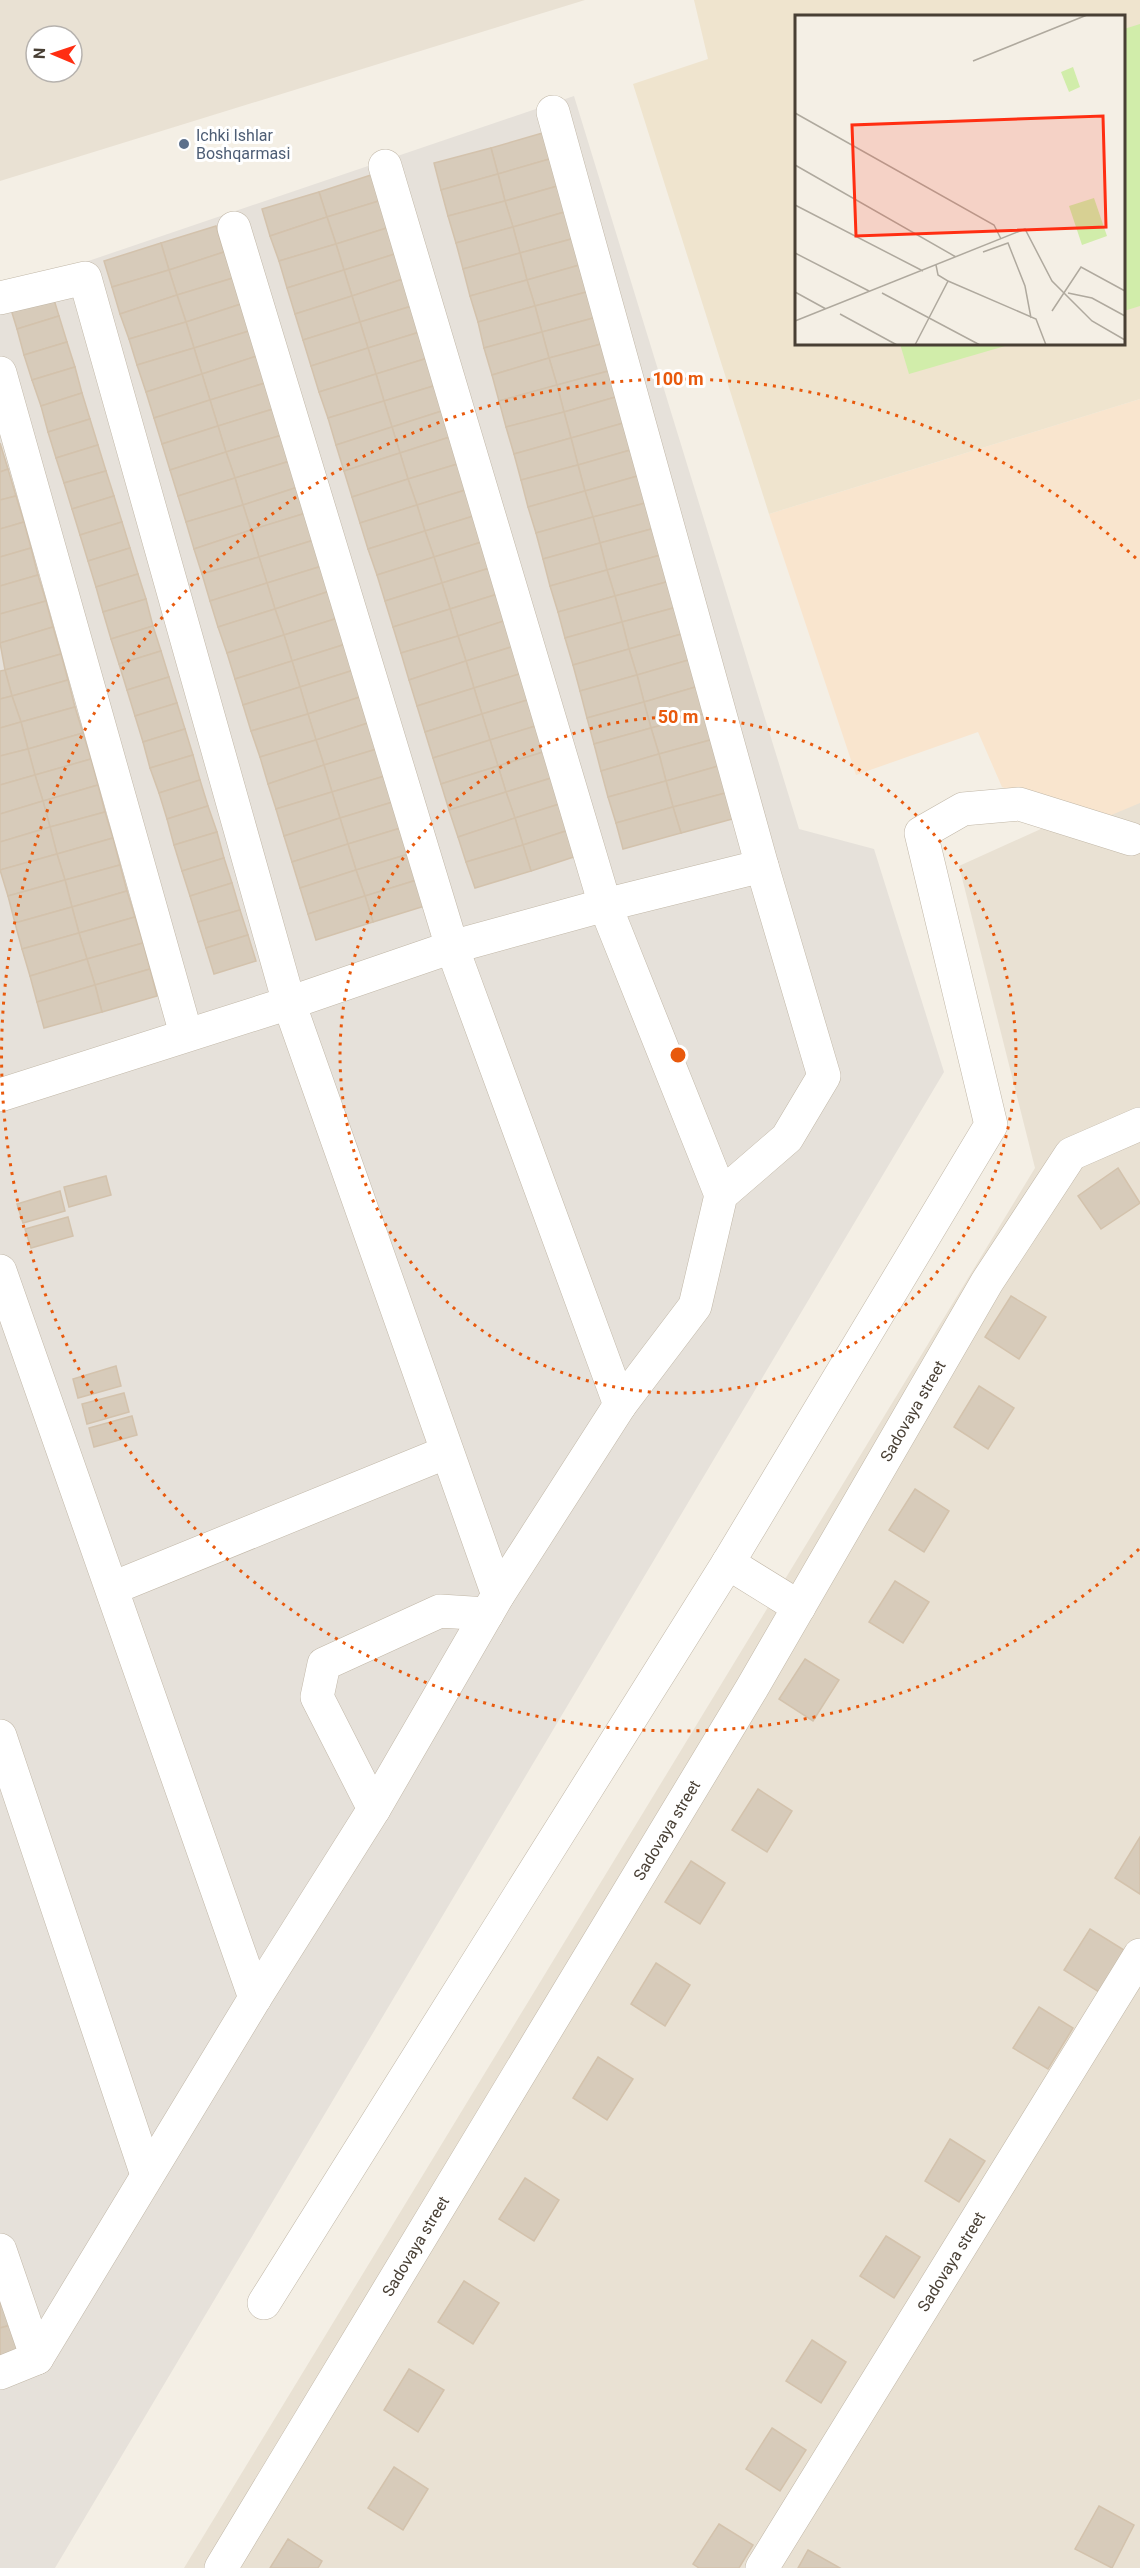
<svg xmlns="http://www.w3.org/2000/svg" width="1140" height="2568" viewBox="0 0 1140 2568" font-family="Roboto,sans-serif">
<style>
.residential{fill:#e9e1d3;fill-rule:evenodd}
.commercial{fill:#f9e5ce}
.industrial{fill:#e6e1da}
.education{fill:#efe4ce;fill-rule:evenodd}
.green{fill:#d1edaa}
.building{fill:#d7cbba;stroke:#d3c2ac;stroke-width:1.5}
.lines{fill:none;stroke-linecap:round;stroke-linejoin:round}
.minor-casing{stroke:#c1b7a7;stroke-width:34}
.minor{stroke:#fff;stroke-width:33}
.ring{fill:none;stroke:#e8590c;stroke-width:3;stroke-dasharray:3 6}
.service-dot{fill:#5c6f8a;stroke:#fff;stroke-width:2}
.labels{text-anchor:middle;stroke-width:6;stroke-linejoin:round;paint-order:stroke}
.service-label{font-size:16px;fill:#4e5e75;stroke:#fff;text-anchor:start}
.street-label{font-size:16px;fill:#483f34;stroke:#fff}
.inset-road{fill:none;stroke:#afa99e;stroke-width:1.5}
.view{fill:#ff2e12;fill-opacity:0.15;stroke:#ff2e12;stroke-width:3}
.inset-edge{fill:none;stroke:#483f34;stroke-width:3}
.centre{fill:#e8590c;stroke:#fff;stroke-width:3}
.ring-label{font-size:18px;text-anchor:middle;font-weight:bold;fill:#e8590c;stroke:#fff;stroke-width:6;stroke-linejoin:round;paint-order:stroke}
</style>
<rect width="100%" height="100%" fill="#f4efe5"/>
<g class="residential">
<path d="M0,0h585l-585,181zM36,36h36v36h-36z"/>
<path d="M1140,784v1784h-956l851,-1400 -76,-302z"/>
</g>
<path class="commercial" d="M1140,399v404l-43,18 -95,-34 -24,-55 -122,43 -87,-261z"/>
<path class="industrial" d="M574,96l225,733 75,20 70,223 -889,1496h-55v-2277z"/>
<path class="education" d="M694,0h446v399l-371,115 -136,-430 75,-25zM796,16h328v328h-328z"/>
<g class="green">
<path d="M1140,24v282l-16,5v-282z"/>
<path d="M900,344h112l-103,30z"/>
</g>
<g class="building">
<path d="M546,132l7,26 -55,16 -7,-26z"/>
<path d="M491,148l7,26 -57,16 -7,-27z"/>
<path d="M553,158l8,27 -56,16 -7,-27z"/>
<path d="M374,174l8,26 -55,17 -8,-25z"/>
<path d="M498,174l7,27 -57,15 -7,-26z"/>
<path d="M561,185l7,26 -55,16 -8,-26z"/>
<path d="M319,192l8,25 -57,19 -8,-27z"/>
<path d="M382,200l8,27 -54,17 -9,-27z"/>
<path d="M505,201l8,26 -57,16 -8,-27z"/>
<path d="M568,211l7,27 -55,15 -7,-26z"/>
<path d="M327,217l9,27 -57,17 -9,-25z"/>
<path d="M216,226l8,26 -55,18 -8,-27z"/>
<path d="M390,227l8,26 -54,17 -8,-26z"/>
<path d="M513,227l7,26 -57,16 -7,-26z"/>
<path d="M575,238l8,26 -56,16 -7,-27z"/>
<path d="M161,243l8,27 -57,17 -8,-26z"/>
<path d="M336,244l8,26 -57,18 -8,-27z"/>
<path d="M224,252l9,26 -56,17 -8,-25z"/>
<path d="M398,253l8,25 -54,18 -8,-26z"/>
<path d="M520,253l7,27 -57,16 -7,-27z"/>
<path d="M583,264l7,27 -55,15 -8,-26z"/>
<path d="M169,270l8,25 -57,19 -8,-27z"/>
<path d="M344,270l8,26 -57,18 -8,-26z"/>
<path d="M233,278l8,26 -55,18 -9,-27z"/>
<path d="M406,278l9,27 -55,17 -8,-26z"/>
<path d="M527,280l8,26 -57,16 -8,-26z"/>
<path d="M51,290l8,26 -42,13 -8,-26z"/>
<path d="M590,291l7,26 -55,15 -7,-26z"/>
<path d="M177,295l9,27 -57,17 -9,-25z"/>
<path d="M352,296l8,26 -57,18 -8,-26z"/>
<path d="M241,304l8,27 -55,17 -8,-26z"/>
<path d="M415,305l8,26 -55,17 -8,-26z"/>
<path d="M535,306l7,26 -58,16 -6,-26z"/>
<path d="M59,316l8,26 -43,13 -7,-26z"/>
<path d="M597,317l8,26 -56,15 -7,-26z"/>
<path d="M186,322l8,26 -57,17 -8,-26z"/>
<path d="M360,322l8,26 -57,18 -8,-26z"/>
<path d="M249,331l8,25 -55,18 -8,-26z"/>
<path d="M423,331l8,26 -55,17 -8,-26z"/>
<path d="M542,332l7,26 -57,17 -8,-27z"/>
<path d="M67,342l8,25 -43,13 -8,-25z"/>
<path d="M605,343l7,27 -55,15 -8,-27z"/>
<path d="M194,348l8,26 -56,18 -9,-27z"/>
<path d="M368,348l8,26 -57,18 -8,-26z"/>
<path d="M257,356l8,27 -55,17 -8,-26z"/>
<path d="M431,357l9,27 -56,17 -8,-27z"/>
<path d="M549,358l8,27 -58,16 -7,-26z"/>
<path d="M75,367l7,26 -41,13 -9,-26z"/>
<path d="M612,370l7,26 -55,16 -7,-27z"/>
<path d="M202,374l8,26 -56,18 -8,-26z"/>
<path d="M376,374l8,27 -56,17 -9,-26z"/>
<path d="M265,383l8,26 -55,17 -8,-26z"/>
<path d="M440,384l8,25 -56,18 -8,-26z"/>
<path d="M557,385l7,27 -58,15 -7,-26z"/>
<path d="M82,393l8,26 -42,13 -7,-26z"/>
<path d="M619,396l8,26 -56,16 -7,-26z"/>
<path d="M210,400l8,26 -56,18 -8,-26z"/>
<path d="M384,401l8,26 -56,18 -8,-27z"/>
<path d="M273,409l9,26 -56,17 -8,-26z"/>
<path d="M448,409l8,26 -56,18 -8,-26z"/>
<path d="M564,412l7,26 -57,16 -8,-27z"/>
<path d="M90,419l8,26 -42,13 -8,-26z"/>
<path d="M627,422l7,27 -56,16 -7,-27z"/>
<path d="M218,426l8,26 -56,18 -8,-26z"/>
<path d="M392,427l8,26 -56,18 -8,-26z"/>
<path d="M282,435l8,26 -55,17 -9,-26z"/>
<path d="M456,435l8,27 -56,17 -8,-26z"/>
<path d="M571,438l7,27 -57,15 -7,-26z"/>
<path d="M0,443l8,26 -8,3z"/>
<path d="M98,445l8,26 -42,12 -8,-25z"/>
<path d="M634,449l7,26 -56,16 -7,-26z"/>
<path d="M226,452l9,26 -57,18 -8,-26z"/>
<path d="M400,453l8,26 -56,18 -8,-26z"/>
<path d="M290,461l8,26 -55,18 -8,-27z"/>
<path d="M464,462l8,26 -55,17 -9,-26z"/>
<path d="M578,465l7,26 -57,16 -7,-27z"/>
<path d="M8,469l8,27 -16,4v-28z"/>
<path d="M106,471l8,25 -42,13 -8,-26z"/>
<path d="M641,475l8,27 -56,15 -8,-26z"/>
<path d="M235,478l8,27 -57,17 -8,-26z"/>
<path d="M408,479l9,26 -57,18 -8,-26z"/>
<path d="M298,487l8,26 -55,17 -8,-25z"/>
<path d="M472,488l8,26 -55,17 -8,-26z"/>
<path d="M585,491l8,26 -57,16 -8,-26z"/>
<path d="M16,496l8,26 -24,7v-29z"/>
<path d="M114,496l8,26 -42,13 -8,-26z"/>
<path d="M649,502l6,26 -55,15 -7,-26z"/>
<path d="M243,505l8,25 -57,19 -8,-27z"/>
<path d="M417,505l8,26 -57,18 -8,-26z"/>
<path d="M306,513l8,27 -55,17 -8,-27z"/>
<path d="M480,514l8,26 -54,17 -9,-26z"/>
<path d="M593,517l7,26 -57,16 -7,-26z"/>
<path d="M24,522l7,26 -31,9v-28z"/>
<path d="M122,522l8,26 -42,13 -8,-26z"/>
<path d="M655,528l9,26 -57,16 -7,-27z"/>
<path d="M251,530l8,27 -57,17 -8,-25z"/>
<path d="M425,531l9,26 -57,18 -9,-26z"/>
<path d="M314,540l8,26 -55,17 -8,-26z"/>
<path d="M488,540l8,26 -54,17 -8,-26z"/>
<path d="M600,543l7,27 -57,16 -7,-27z"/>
<path d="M31,548l7,27 -38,11v-29z"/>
<path d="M130,548l8,26 -42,13 -8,-26z"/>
<path d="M664,554l6,27 -55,15 -8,-26z"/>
<path d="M259,557l8,26 -57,18 -8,-27z"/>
<path d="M434,557l8,26 -57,18 -8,-26z"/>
<path d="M322,566l8,25 -55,18 -8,-26z"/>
<path d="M496,566l8,26 -54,17 -8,-26z"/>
<path d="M607,570l8,26 -57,16 -8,-26z"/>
<path d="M138,574l8,25 -43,13 -7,-25z"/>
<path d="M38,575l8,26 -46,13v-28z"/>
<path d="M670,581l7,26 -55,15 -7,-26z"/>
<path d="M267,583l8,26 -57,18 -8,-26z"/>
<path d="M442,583l8,26 -57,18 -8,-26z"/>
<path d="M330,591l8,27 -54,17 -9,-26z"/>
<path d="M504,592l9,26 -55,18 -8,-27z"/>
<path d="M615,596l7,26 -57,16 -7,-26z"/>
<path d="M146,599l7,27 -42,13 -8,-27z"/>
<path d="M46,601l7,26 -53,16v-29z"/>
<path d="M677,607l8,26 -56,16 -7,-27z"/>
<path d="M275,609l9,26 -57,18 -9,-26z"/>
<path d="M450,609l8,27 -57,17 -8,-26z"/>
<path d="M338,618l8,26 -54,17 -8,-26z"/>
<path d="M513,618l8,26 -55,17 -8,-25z"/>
<path d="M622,622l7,27 -56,16 -8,-27z"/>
<path d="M153,626l8,25 -42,13 -8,-25z"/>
<path d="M53,627l8,27 -56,16 -5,-27z"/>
<path d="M685,633l7,26 -55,16 -8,-26z"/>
<path d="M284,635l8,26 -57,18 -8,-26z"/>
<path d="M458,636l8,25 -57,19 -8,-27z"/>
<path d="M346,644l8,26 -54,17 -8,-26z"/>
<path d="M521,644l8,27 -55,17 -8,-27z"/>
<path d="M629,649l8,26 -57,16 -7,-26z"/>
<path d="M161,651l8,26 -42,13 -8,-26z"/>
<path d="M61,654l7,26 -56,16 -7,-26z"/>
<path d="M692,659l7,27 -55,16 -7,-27z"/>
<path d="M292,661l8,26 -57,18 -8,-26z"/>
<path d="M466,661l8,27 -57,18 -8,-26z"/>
<path d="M5,670l7,26 -12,3v-28z"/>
<path d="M354,670l9,26 -55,18 -8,-27z"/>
<path d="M529,671l8,26 -55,17 -8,-26z"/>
<path d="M637,675l7,27 -57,16 -7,-27z"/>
<path d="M169,677l8,26 -42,13 -8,-26z"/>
<path d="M68,680l7,27 -54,15 -9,-26z"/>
<path d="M699,686l8,27 -56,15 -7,-26z"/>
<path d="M300,687l8,27 -57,17 -8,-26z"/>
<path d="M474,688l8,26 -57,18 -8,-26z"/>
<path d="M12,696l9,26 -21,6v-29z"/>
<path d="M363,696l8,26 -55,18 -8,-26z"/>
<path d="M537,697l8,26 -55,17 -8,-26z"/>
<path d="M644,702l7,26 -57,16 -7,-26z"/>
<path d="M177,703l8,26 -42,13 -8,-26z"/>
<path d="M75,707l8,26 -55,16 -7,-27z"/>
<path d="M707,713l7,26 -55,15 -8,-26z"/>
<path d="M308,714l8,26 -56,17 -9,-26z"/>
<path d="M482,714l8,26 -57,18 -8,-26z"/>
<path d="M21,722l7,27 -28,7v-28z"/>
<path d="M371,722l9,26 -56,17 -8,-25z"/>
<path d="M545,723l8,26 -55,17 -8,-26z"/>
<path d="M651,728l8,26 -58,17 -7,-27z"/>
<path d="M185,729l8,26 -43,13 -7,-26z"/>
<path d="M83,733l8,26 -56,16 -7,-26z"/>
<path d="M714,739l8,26 -56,16 -7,-27z"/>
<path d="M316,740l8,25 -56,19 -8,-27z"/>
<path d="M490,740l8,26 -57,18 -8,-26z"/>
<path d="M380,748l8,27 -56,17 -8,-27z"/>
<path d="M28,749l7,26 -35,10v-29z"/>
<path d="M553,749l8,26 -55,17 -8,-26z"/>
<path d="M659,754l7,27 -58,16 -7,-26z"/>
<path d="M193,755l7,25 -41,13 -9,-25z"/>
<path d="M91,759l7,26 -55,16 -8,-26z"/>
<path d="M324,765l8,27 -56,17 -8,-25z"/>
<path d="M722,765l7,27 -56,15 -7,-26z"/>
<path d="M498,766l8,26 -57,18 -8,-26z"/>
<path d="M35,775l8,26 -43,13v-29z"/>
<path d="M388,775l8,26 -56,17 -8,-26z"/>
<path d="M561,775l8,26 -54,17 -9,-26z"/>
<path d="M200,780l8,26 -41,13 -8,-26z"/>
<path d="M666,781l7,26 -57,16 -8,-26z"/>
<path d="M98,785l7,27 -55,15 -7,-26z"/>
<path d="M332,792l8,26 -56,18 -8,-27z"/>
<path d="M506,792l9,26 -57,19 -9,-27z"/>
<path d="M729,792l7,26 -55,15 -8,-26z"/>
<path d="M43,801l7,26 -50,15v-28z"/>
<path d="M396,801l8,26 -56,17 -8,-26z"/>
<path d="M569,801l9,26 -55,18 -8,-27z"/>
<path d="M208,806l9,26 -43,13 -7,-26z"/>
<path d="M673,807l8,26 -58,16 -7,-26z"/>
<path d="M105,812l8,26 -56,16 -7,-27z"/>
<path d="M340,818l8,26 -56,18 -8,-26z"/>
<path d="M515,818l8,27 -57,17 -8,-25z"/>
<path d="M50,827l7,27 -57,16v-28z"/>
<path d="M404,827l8,26 -56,17 -8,-26z"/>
<path d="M578,827l8,26 -55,18 -8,-26z"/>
<path d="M217,832l7,26 -42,13 -8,-26z"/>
<path d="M113,838l7,27 -55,15 -8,-26z"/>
<path d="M348,844l8,26 -56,18 -8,-26z"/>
<path d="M523,845l8,26 -56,17 -9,-26z"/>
<path d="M412,853l8,26 -55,17 -9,-26z"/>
<path d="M57,854l8,26 -57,16 -8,-26z"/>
<path d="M224,858l8,25 -42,13 -8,-25z"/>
<path d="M120,865l7,26 -55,16 -7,-27z"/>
<path d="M356,870l9,26 -57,18 -8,-26z"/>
<path d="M420,879l8,26 -55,17 -8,-26z"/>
<path d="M65,880l7,27 -57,16 -7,-27z"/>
<path d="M232,883l8,27 -42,12 -8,-26z"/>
<path d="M127,891l8,26 -56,16 -7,-26z"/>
<path d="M365,896l8,26 -57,18 -8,-26z"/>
<path d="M72,907l7,26 -57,16 -7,-26z"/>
<path d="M240,910l8,25 -42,13 -8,-26z"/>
<path d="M135,917l8,26 -56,16 -8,-26z"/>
<path d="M79,933l8,26 -57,17 -8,-27z"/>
<path d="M248,935l8,26 -42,13 -8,-26z"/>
<path d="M143,943l7,26 -55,16 -8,-26z"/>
<path d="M87,959l8,26 -58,17 -7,-26z"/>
<path d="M150,969l7,27 -55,16 -7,-27z"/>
<path d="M95,985l7,27 -58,16 -7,-26z"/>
<path d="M1118,1168l22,35 -39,26 -23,-33z"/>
<path d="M106,1176l5,19 -42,12 -5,-20z"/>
<path d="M60,1191l5,20 -42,12 -6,-19z"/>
<path d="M68,1217l5,19 -42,12 -6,-19z"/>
<path d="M1011,1296l35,21 -27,42 -34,-22z"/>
<path d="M116,1366l5,20 -43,12 -5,-19z"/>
<path d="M979,1386l35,22 -26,41 -34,-22z"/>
<path d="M124,1393l5,19 -42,12 -5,-20z"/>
<path d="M132,1416l5,19 -43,12 -5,-19z"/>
<path d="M915,1489l34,22 -25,41 -35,-22z"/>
<path d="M895,1581l34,21 -26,41 -34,-21z"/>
<path d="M805,1659l34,21 -26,41 -34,-22z"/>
<path d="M758,1789l34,22 -25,41 -35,-22z"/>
<path d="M1140,1837v57l-25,-16z"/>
<path d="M691,1861l34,22 -25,41 -35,-22z"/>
<path d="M1090,1929l34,21 -25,42 -35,-22z"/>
<path d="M656,1963l34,22 -25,41 -34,-22z"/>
<path d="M1039,2007l34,21 -25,41 -35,-21z"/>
<path d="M598,2057l35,22 -26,41 -34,-22z"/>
<path d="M950,2139l35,22 -26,41 -34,-21z"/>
<path d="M525,2178l34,22 -25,41 -35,-22z"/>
<path d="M886,2236l34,21 -26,41 -34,-22z"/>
<path d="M464,2281l35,22 -26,41 -35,-22z"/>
<path d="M0,2300l11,25 -11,3z"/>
<path d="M11,2325l9,26 -20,7v-30z"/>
<path d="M812,2340l34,22 -25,41 -35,-22z"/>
<path d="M409,2369l35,21 -26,42 -34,-22z"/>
<path d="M772,2428l34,22 -26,41 -34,-22z"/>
<path d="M394,2467l34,22 -25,41 -35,-22z"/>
<path d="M1099,2506l35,19 -22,43 -37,-19z"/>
<path d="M719,2524l34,21 -14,23h-40l-6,-4z"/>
<path d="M288,2539l34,22 -4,7h-48z"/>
<path d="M808,2550l32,18h-42z"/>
</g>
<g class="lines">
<g class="minor-casing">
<g id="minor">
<path d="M385,166l220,739 116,290"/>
<path d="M234,228l218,719 168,458"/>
<path d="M0,298l85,-20 204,725 209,592"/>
<path d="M0,373l186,661"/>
<path d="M0,1095l289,-92 163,-56 153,-42 157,-39"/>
<path d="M0,1271l255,727"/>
<path d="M728,1563l71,44"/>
<path d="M113,1588l334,-136"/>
<path d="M0,1736l147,439"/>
<path d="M374,1809l-57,-112 7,-33 116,-53 47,3"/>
<path d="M0,2250l37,108"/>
<path d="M264,2303l464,-740 263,-438 -70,-292 42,-24 56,-5 112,35"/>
<path d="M0,2373l37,-15 218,-360 119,-189 124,-214 122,-190 75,-99 26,-111 66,-57 37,-62 -62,-210 -209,-754"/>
<path id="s1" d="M221,2568l531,-880 235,-406 84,-128 69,-30"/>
<path id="s2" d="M762,2568l378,-613"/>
</g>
</g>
<use href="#minor" class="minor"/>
</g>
<g class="ring">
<circle cx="678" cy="1055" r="338"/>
<path d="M1139 1549A676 676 0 1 1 1139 561"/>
</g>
<circle class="service-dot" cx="184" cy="144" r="6"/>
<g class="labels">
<g class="service-label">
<text x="196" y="141">Ichki Ishlar<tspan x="196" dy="18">Boshqarmasi</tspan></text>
</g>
<g class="street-label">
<text dy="6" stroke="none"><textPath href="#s1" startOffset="1348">Sadovaya street</textPath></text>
<text dy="6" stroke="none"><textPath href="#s1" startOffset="862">Sadovaya street</textPath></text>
<text dy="6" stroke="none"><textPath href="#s1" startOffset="376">Sadovaya street</textPath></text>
<text dy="6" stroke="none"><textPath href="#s2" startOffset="360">Sadovaya street</textPath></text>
</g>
</g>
<g transform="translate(795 15)">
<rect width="330" height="330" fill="#f4efe5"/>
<path d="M278,52l7,20 -11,5 -8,-20zM299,183l13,38 -25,9 -13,-39z" fill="#d1edaa"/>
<path class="inset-road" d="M178,46l114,-46M0,98l199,112 7,14M0,150l161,92M0,190l128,66M188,237l25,-9 17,43 6,32M0,238l74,38M153,266l88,38 10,26M0,277l31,17M87,278l98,52M273,278l24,5 33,18M257,296l29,-44 44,24M45,299l57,31M0,306l230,-92 27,52 40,40 33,19M120,330l33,-64 -10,-6 -2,-10"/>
<path class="view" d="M308,101l3,111 -250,9 -4,-111z"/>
<rect width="330" height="330" class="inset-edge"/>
</g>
<circle cx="678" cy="1055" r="9" class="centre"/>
<g class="ring-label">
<text x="678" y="385">100 m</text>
<text x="678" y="723">50 m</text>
</g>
<g transform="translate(54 54) rotate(272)"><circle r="28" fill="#ffffff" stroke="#b6b2ae" stroke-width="1.5"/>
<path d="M0-4.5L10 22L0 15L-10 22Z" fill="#ff2e12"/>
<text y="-9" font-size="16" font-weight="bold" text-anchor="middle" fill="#483f34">N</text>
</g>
</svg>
